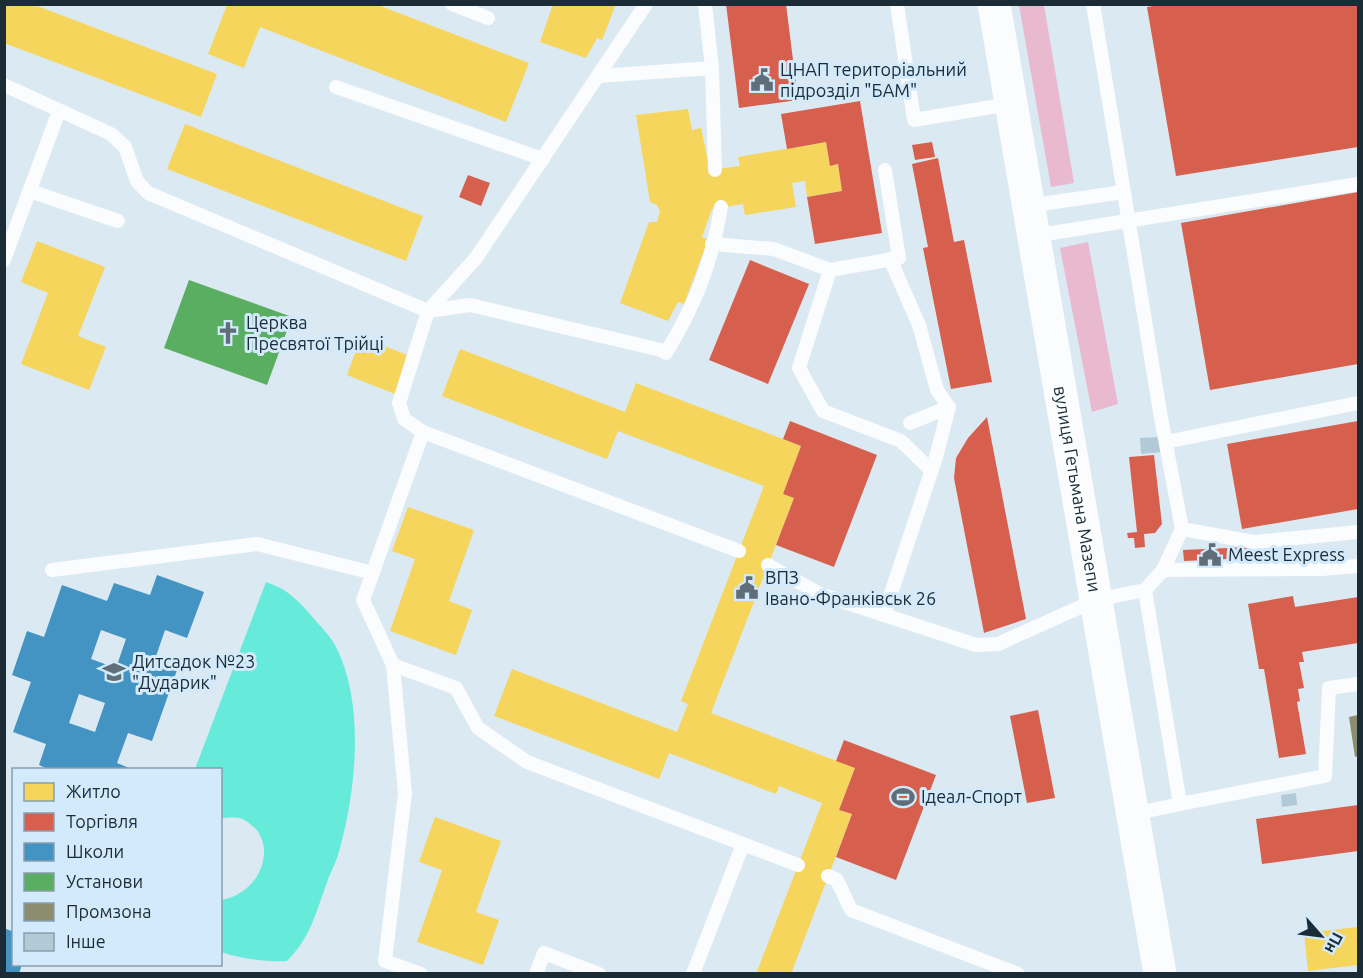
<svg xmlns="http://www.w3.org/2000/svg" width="1363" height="978" viewBox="0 0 1363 978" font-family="Ubuntu,sans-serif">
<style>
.green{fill:#e8b9cf}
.water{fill:#66ead9}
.homes{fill:#f6d55c}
.shops{fill:#d6604d}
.schools{fill:#4393c3;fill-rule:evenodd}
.public{fill:#5aae61}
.industry{fill:#8c8c6e}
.building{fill:#b2c9d8}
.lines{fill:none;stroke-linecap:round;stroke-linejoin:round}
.service{stroke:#fafcfd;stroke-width:14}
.secondary{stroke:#fafcfd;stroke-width:33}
.labels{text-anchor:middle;stroke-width:6;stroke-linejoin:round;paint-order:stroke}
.poi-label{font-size:18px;fill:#1c2c37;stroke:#d2eafb;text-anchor:start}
.street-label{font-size:18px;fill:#1c2c37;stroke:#d2eafb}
</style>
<rect width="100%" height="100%" fill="#dbe9f2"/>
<g class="green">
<path d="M1019,5h25l30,178 -23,4z"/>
<path d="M1088,242l30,162 -26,8 -32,-164z"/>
</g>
<path class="water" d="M266,582c22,7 34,20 49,38 7,8 15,16 20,25 31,59 21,148 3,210 -3,10 -9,20 -12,30 -11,30 -16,53 -39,76 -24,1 -44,-2 -66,-9v-52c25,-4 44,-25 43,-51 -1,-8 -4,-16 -9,-21 -5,-4 -10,-9 -16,-10 -5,-1 -13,0 -18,0l-1,-48 -25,-1z"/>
<g class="homes">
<path d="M4,4h28l185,70 -16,43 -197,-74z"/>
<path d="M553,4h63l-14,36 -5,-2 -11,20 -46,-16z"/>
<path d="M227,5h151l151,58 -23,59 -246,-95 -16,41 -36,-14z"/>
<path d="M688,109l4,21 9,-2 9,42 30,-4 -2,-9 88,-15 4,24 8,-2 4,27 -35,6 -2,-16 -13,2 4,24 -51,8 -2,-11 -31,5 -10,28 6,3 -24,64 -6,-2 -10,19 -48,-18 29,-81h8l3,-11 -3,-6 -7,-3 -14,-87z"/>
<path d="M185,124l238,92 -17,45 -239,-92z"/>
<path d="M37,241l68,26 -27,69 28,11 -17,43 -68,-26 27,-71 -27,-11z"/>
<path d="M361,337l49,19 -15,38 -48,-19z"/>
<path d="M460,349l165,63 11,-29 165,63 -18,48 11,4 -83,215 144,55 -16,42 13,4 -61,160h-35l66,-171 -43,-17 -3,8 -107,-41 -10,26 -165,-63 18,-47 165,63 11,-28 -7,-3 83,-215 -146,-55 -11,28 -165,-63z"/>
<path d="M408,507l66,23 -25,71 23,9 -16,45 -66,-24 25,-72 -23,-8z"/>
<path d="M435,817l66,24 -25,71 23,8 -16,45 -66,-23 25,-72 -23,-8z"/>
<path d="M1358,927v38l-50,6 -4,-38z"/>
</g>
<g class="shops">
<path d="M726,4h60l12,96 -59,8z"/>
<path d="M1164,4h193l1,143 -182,29 -29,-169z"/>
<path d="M860,101l22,132 -67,11 -8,-47 35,-6 -4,-27 -8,2 -4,-24 -39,7 -6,-35z"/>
<path d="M932,142l3,15 -20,3 -3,-15z"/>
<path d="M938,158l16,84 10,-2 28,142 -41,7 -28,-141 5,-1 -16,-83z"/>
<path d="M468,175l22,8 -9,23 -22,-9z"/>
<path d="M1358,192v172l-148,26 -29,-167z"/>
<path d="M750,260l59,24 -41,100 -59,-24z"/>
<path d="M987,417l39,202 -42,14 -30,-155 2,-20 12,-20z"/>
<path d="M790,421l87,34 -43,112 -58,-22 18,-47 -11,-4 18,-48 -18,-7z"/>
<path d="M1358,421v88l-116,20 -15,-85z"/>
<path d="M1154,455l8,69 -7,9 -11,1 1,13 -10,1 -1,-10h-6l-1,-5 10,-1 -8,-75z"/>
<path d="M1250,547v11l-66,3 -1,-11z"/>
<path d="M1293,596l2,11 63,-10v46l-56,9 2,10h-5l5,26 -6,1 2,12 -3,1 9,52 -27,4 -15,-89h-5l-11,-65z"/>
<path d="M1038,710l17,88 -28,5 -17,-87z"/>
<path d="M844,740l92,35 -40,105 -60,-23 16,-43 -13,-4 16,-42 -19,-7z"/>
<path d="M1358,805v46l-96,13 -6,-45z"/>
</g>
<g class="schools">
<path d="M157,575l47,17 -17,46 -22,-8 -11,32 23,8 -25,71 -24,-8 -11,30 17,7h-84l-11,-5 7,-21 -33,-12 18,-50 -19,-7 15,-44 17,6 18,-52 45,16 7,-18 36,12zM101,630l25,9 -10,29 -25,-9zM79,694l26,9 -10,29 -26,-9z"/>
<path d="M4,928l10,4v32h8l-3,10h-15z"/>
</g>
<path class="public" d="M189,280l103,37 -25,68 -103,-37z"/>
<path class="industry" d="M1358,715v41l-3,1 -6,-40z"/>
<g class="building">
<path d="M1160,437l1,15 -20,2 -1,-16z"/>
<path d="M1296,793l1,12 -15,2 -1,-12z"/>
</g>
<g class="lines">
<g class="service">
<path d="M452,4l36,14"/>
<path d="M897,4l17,116 96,-16"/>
<path d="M712,68l3,102"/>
<path d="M598,76l114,-8 -7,-64"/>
<path d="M4,85l107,49 14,13 12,34 11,12 280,118 -29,92 5,16 19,13 316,119"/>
<path d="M336,87l207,72"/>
<path d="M885,170l14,88 -69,12 -31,98 24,43 78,30 30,29"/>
<path d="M30,191l88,30"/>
<path d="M1028,206l95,-14"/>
<path d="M1033,236l325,-52"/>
<path d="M712,244l62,5 56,21"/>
<path d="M890,259l29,66 18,65 12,17"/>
<path d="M4,260l55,-149"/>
<path d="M428,311l42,-6 191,45 5,3c29,-48 46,-90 55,-146"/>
<path d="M428,311l48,-53 170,-254"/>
<path d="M1166,442l192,-39"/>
<path d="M1182,529l72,13 104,-10"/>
<path d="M768,565l52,29 156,51 22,-1 98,-44 49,-10 18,-20 19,-41 -21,-111 -68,-414"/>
<path d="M52,570l205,-26 116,29"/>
<path d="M1163,570l159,-1 36,-3"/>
<path d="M884,615l52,-158 13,-50 -39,16"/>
<path d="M393,665l63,23 22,40 49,34 271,103"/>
<path d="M1180,804l145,-28 4,-88 29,-4"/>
<path d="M1133,814l47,-10 -35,-214"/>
<path d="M828,876l9,4 14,30 167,64"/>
<path d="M421,974l-36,-13 20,-168 -12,-128 -30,-65 60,-168"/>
<path d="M536,974l8,-21 55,21"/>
<path d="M693,974l50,-130"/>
</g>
<path class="secondary" id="s1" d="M994,4l166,970"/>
</g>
<defs>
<g id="civic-bare" transform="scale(1.8)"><path d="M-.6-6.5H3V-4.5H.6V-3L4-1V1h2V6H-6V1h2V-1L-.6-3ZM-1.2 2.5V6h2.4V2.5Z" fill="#5f6e78" stroke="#d2eafb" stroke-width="2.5" paint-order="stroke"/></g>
<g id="church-bare" transform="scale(1.8)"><path d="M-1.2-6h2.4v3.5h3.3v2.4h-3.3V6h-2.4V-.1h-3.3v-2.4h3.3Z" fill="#5f6e78" stroke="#d2eafb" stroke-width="2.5" paint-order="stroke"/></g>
<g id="school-bare" transform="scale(1.8)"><path d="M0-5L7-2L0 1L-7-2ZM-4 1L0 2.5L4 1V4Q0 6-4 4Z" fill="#5f6e78" stroke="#d2eafb" stroke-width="2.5" paint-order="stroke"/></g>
<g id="stadium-bare" transform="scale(1.8)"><path d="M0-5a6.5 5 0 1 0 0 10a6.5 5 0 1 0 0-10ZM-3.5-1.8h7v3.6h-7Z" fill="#5f6e78" stroke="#d2eafb" stroke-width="2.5" paint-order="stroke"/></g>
</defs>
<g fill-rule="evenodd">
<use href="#civic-bare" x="762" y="80"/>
<use href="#church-bare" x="228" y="333"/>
<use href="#civic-bare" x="1210" y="555"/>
<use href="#civic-bare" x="747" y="588"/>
<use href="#school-bare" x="114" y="672"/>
<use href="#stadium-bare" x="903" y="797"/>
</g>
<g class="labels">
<g class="poi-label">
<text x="780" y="76">ЦНАП територіальний<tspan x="780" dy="21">підрозділ "БАМ"</tspan></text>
<text x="246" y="329">Церква<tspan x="246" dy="21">Пресвятої Трійці</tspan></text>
<text x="1228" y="561">Meest Express</text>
<text x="765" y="584">ВПЗ<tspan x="765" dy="21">Івано-Франківськ 26</tspan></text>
<text x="132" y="668">Дитсадок №23<tspan x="132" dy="21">"Дударик"</tspan></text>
<text x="921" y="803">Ідеал-Спорт</text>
</g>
<g class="street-label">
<text dy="6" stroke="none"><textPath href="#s1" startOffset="492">вулиця Гетьмана Мазепи</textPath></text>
</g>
</g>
<rect width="1363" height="978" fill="none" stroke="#1c2c37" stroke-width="12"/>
<rect x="12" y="768" width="210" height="198" fill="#d2eafb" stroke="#899ead" stroke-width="1.5"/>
<rect x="24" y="783" width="30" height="18" fill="#f6d55c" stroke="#899ead" stroke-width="1.5"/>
<text x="66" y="798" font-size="18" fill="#1c2c37">Житло</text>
<rect x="24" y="813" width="30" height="18" fill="#d6604d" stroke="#899ead" stroke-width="1.5"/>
<text x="66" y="828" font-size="18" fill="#1c2c37">Торгівля</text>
<rect x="24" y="843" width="30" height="18" fill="#4393c3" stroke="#899ead" stroke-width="1.5"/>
<text x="66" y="858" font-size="18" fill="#1c2c37">Школи</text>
<rect x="24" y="873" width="30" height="18" fill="#5aae61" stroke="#899ead" stroke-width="1.5"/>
<text x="66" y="888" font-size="18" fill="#1c2c37">Установи</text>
<rect x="24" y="903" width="30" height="18" fill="#8c8c6e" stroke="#899ead" stroke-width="1.5"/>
<text x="66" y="918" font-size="18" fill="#1c2c37">Промзона</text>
<rect x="24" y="933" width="30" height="18" fill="#b2c9d8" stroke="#899ead" stroke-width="1.5"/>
<text x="66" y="948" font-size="18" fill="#1c2c37">Інше</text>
<g transform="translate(1321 936) rotate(118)" stroke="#d2eafb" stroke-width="4.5" paint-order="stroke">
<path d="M0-4.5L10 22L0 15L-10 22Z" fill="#1c2c37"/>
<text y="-9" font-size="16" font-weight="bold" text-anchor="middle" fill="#1c2c37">Пн</text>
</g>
</svg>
